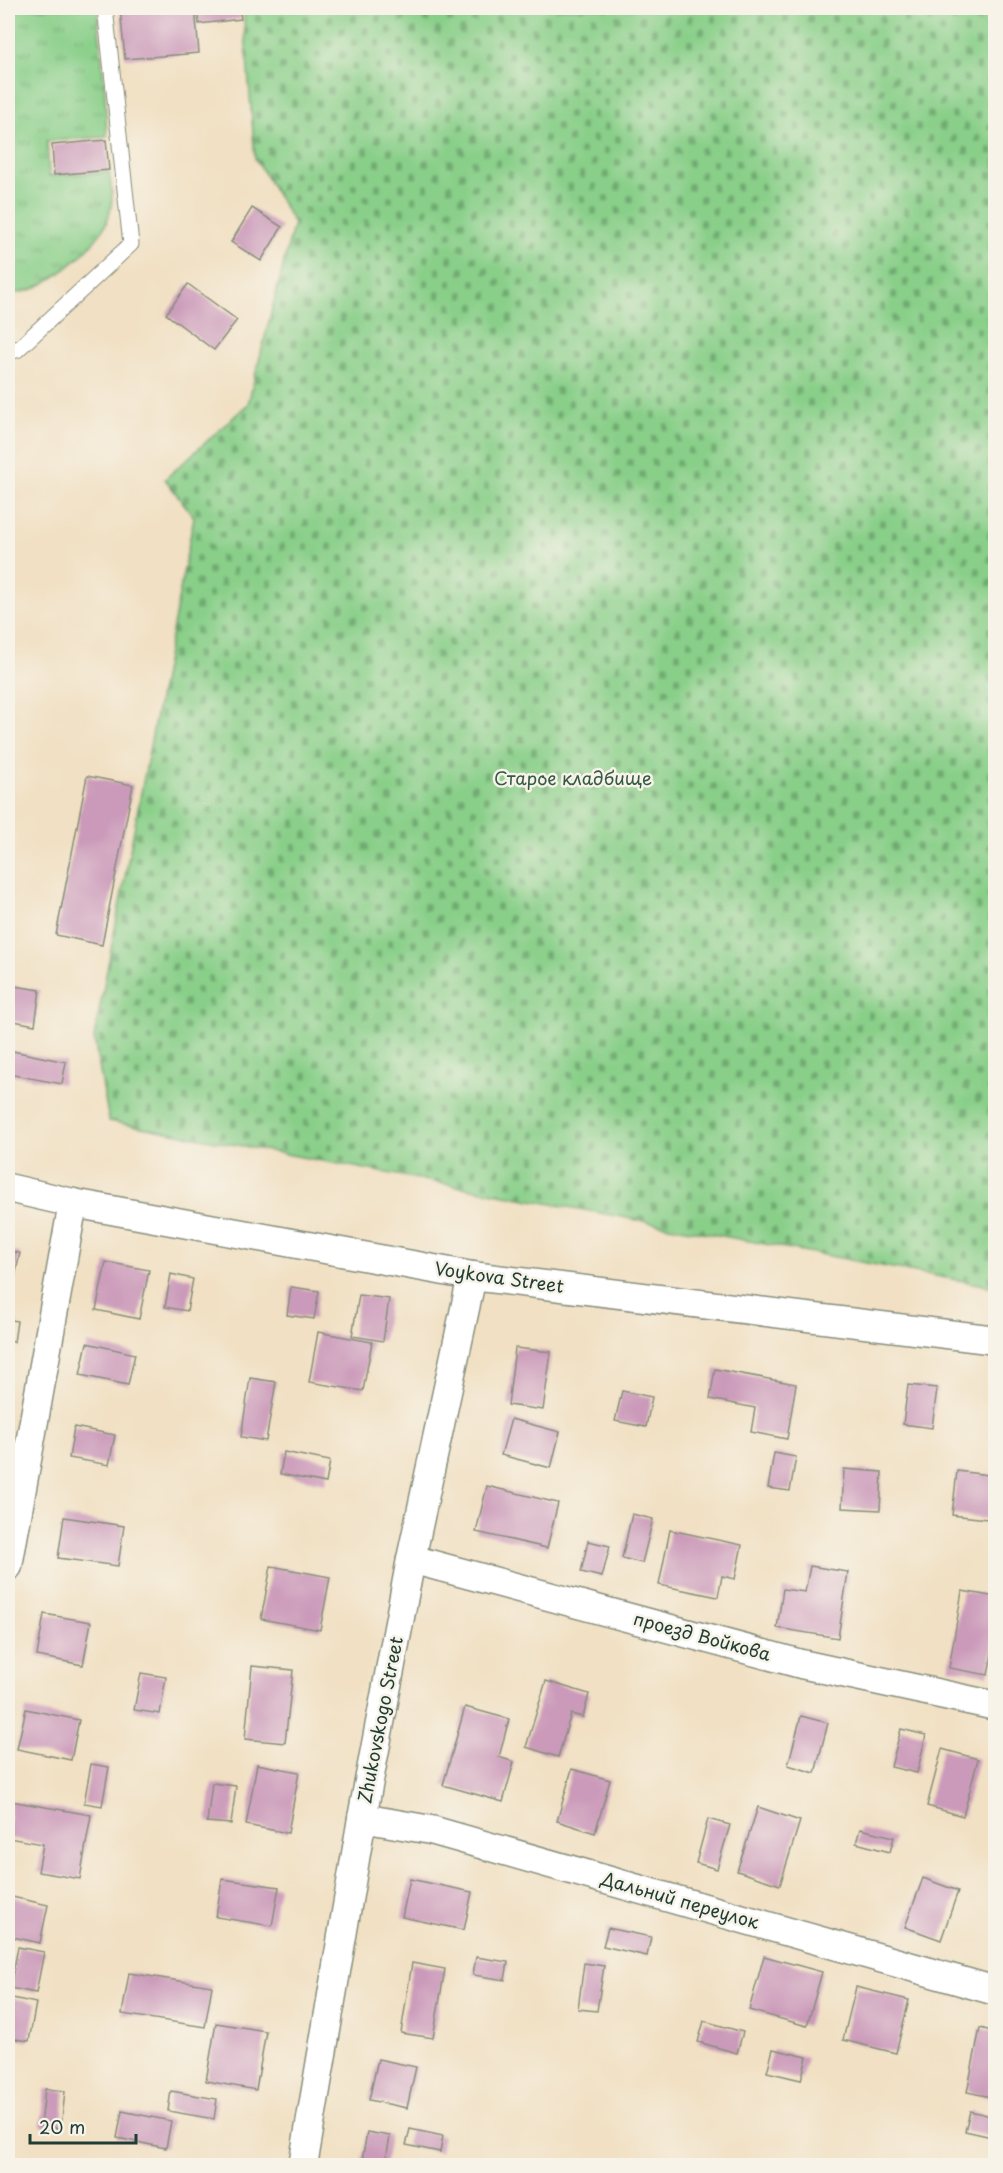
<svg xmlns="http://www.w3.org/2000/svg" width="1003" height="2173" viewBox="0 0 1003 2173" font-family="'Playpen Sans',sans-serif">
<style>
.grass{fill:url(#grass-tufts);stroke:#54865e;stroke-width:1.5}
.cemetery{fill:url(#cemetery-stones);stroke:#54865e;stroke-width:1.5}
.building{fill:#cb9aba}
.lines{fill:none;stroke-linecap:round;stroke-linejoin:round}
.lane-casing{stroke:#888e7c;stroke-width:17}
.street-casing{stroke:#888e7c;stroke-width:31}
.lane{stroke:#fff;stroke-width:15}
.street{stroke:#fff;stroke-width:28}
.labels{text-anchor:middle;stroke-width:5;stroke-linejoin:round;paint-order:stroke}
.park-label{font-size:18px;fill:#345a45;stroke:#f7f3e8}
.street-label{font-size:18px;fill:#1f3d34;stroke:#f7f3e8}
</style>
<defs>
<pattern id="grass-tufts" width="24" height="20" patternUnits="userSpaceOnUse" patternTransform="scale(1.5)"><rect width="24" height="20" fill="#89cf89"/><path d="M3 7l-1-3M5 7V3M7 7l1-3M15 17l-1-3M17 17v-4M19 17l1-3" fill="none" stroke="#6fa971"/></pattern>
<pattern id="cemetery-stones" width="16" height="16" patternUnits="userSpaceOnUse" patternTransform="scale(1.5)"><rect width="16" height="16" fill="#89cf89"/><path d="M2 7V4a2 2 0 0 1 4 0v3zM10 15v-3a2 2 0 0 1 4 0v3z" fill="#6fa971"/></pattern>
</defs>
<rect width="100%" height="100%" fill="#f7f3e8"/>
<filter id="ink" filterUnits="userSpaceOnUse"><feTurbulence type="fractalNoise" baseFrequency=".0167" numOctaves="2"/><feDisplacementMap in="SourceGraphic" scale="12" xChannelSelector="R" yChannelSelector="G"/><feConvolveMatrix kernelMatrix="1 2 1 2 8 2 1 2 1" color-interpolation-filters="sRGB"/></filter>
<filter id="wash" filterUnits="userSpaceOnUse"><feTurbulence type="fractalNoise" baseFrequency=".008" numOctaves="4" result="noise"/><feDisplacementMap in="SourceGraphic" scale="24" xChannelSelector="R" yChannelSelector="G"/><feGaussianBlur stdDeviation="1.35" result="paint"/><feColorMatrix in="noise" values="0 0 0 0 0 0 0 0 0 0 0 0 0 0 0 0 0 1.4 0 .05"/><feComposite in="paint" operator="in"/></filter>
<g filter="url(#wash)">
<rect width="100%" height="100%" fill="#f1e0c3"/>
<path class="grass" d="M8,8h89l8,84 2,45 -60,4 2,35 60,-4c3,16 5,30 -1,46 -8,26 -49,59 -73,70 -8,4 -19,5 -27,7z"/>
<path class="cemetery" d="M243,8h752v1279l-886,-166 -15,-83 100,-521 -29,-38 83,-75 46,-181 -39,-65z"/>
<g id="blocks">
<g class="building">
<path d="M120,8h75l4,45 -74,6z"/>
<path d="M197,8h42l2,11 -42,5z"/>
<path d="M106,140l3,30 -55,5 -2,-30z"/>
<path d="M252,208l30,19 -21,34 -30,-19z"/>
<path d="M188,284l49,36 -23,30 -48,-36z"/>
<path d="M87,776l46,9 -31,160 -46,-10z"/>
<path d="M8,985l32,5 -5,35 -27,-5z"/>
<path d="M8,1050l58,12 -4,22 -54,-10z"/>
<path d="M8,1251l12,2 -8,37 -4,-1z"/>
<path d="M106,1262l43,8 -10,49 -43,-9z"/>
<path d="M171,1274l22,5 -6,32 -22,-4z"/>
<path d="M291,1287l28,4 -5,28 -27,-4z"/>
<path d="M359,1295l30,4 -6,42 -31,-5z"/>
<path d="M8,1319l9,2 -3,21 -6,-1z"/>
<path d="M318,1332l54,10 -9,49 -54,-9z"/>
<path d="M87,1343l48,11 -7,31 -48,-10z"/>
<path d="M515,1348l36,4 -8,58 -35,-5z"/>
<path d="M715,1369l81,15 -9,55 -36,-7 4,-24 -45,-9z"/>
<path d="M250,1378l26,4 -10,59 -25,-4z"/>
<path d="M908,1385l29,3 -5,40 -29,-4z"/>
<path d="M622,1391l30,6 -6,30 -31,-6z"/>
<path d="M511,1419l49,13 -9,36 -50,-13z"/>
<path d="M74,1427l41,8 -6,30 -40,-7z"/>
<path d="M284,1452l46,9 -4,22 -46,-9z"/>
<path d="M774,1453l22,4 -6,34 -22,-3z"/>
<path d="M844,1469l38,3 -2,38 -38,-2z"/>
<path d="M957,1471l39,5v44l-44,-5z"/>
<path d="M487,1486l71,17 -11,45 -71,-16z"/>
<path d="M632,1514l21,5 -11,44 -20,-5z"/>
<path d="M64,1517l60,9 -6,40 -60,-8z"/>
<path d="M670,1530l72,15 -7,34 -13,-3 -4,21 -59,-12z"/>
<path d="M588,1541l22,5 -8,31 -21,-5z"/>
<path d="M271,1566l59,11 -10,53 -59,-11z"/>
<path d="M810,1566l38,6 -10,66 -61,-10 6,-39 22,3z"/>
<path d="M962,1591l34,6v35l-8,43 -39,-7z"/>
<path d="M44,1614l47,8 -8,43 -46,-9z"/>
<path d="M252,1666l41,4 -8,73 -40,-4z"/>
<path d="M141,1673l25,4 -6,37 -26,-4z"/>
<path d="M546,1681l43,13 -6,23 -12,-3 -13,43 -32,-10z"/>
<path d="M465,1707l44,12 -10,38 15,5 -11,40 -60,-17z"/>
<path d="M26,1709l53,11 -8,40 -54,-11z"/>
<path d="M801,1716l27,7 -13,50 -27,-8z"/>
<path d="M901,1729l25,6 -9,38 -26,-6z"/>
<path d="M942,1749l36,10 -15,57 -36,-10z"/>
<path d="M91,1764l18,3 -7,39 -18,-3z"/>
<path d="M257,1764l42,8 -11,61 -42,-8z"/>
<path d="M572,1769l38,11 -15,53 -38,-12z"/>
<path d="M212,1783l24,3 -5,38 -24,-2z"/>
<path d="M11,1801l80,14 -11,64 -42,-7 5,-28 -35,-6z"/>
<path d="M758,1807l42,14 -20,64 -43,-14z"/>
<path d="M708,1819l22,6 -13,44 -21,-6z"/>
<path d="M860,1829l34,8 -4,15 -34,-9z"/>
<path d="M923,1878l35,13 -17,49 -36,-13z"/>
<path d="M222,1879l57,8 -7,39 -56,-9z"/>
<path d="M410,1879l62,13 -8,38 -62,-13z"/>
<path d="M8,1896l40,9 -8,38 -32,-7z"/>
<path d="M608,1928l43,9 -4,19 -44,-10z"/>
<path d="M18,1947l26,5 -8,41 -26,-5z"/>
<path d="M764,1956l58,16 -15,54 -58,-16z"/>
<path d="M476,1957l32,5 -3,18 -32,-5z"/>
<path d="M412,1963l33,6 -12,69 -32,-5z"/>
<path d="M584,1963l20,3 -7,45 -19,-2z"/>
<path d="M129,1973l83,13 -7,41 -83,-13z"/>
<path d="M856,1987l53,13 -13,53 -53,-13z"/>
<path d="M8,1997l28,6 -7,38 -21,-3z"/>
<path d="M704,2021l39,11 -6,21 -39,-11z"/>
<path d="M216,2023l50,8 -10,59 -50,-9z"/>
<path d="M980,2028l16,4v66l-29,-6z"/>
<path d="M773,2049l34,8 -6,23 -34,-8z"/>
<path d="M378,2059l38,8 -9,41 -38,-8z"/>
<path d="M45,2089l20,2 -4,38 -20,-3z"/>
<path d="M171,2091l46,8 -3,20 -46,-8z"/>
<path d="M122,2111l49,10 -5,27 -49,-10z"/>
<path d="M970,2111l26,6v21l-31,-7z"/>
<path d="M410,2129l33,7 -3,16 -34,-7z"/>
<path d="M367,2132l23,4 -5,30h-24z"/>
</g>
</g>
</g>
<g filter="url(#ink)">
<use href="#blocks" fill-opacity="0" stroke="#888e7c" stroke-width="1.5"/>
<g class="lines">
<g class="lane-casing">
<path id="lane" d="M8,352l9,-2 114,-106 -26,-236"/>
</g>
<g class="street-casing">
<g id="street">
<path d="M8,1188l65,15 399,73 524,64"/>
<path d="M411,1559l390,105 195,42"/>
<path d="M8,1566l65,-363"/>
<path d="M362,1818l69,12 565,161"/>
<path d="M303,2166l59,-348 49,-259 61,-283"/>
</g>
</g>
<use href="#lane" class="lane"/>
<use href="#street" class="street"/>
</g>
</g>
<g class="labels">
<g class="park-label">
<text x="573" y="785">Старое кладбище</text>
</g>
<g class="street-label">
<text transform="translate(499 1278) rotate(8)" y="6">Voykova Street</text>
<text transform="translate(702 1637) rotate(15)" y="6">проезд Войкова</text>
<text transform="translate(381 1720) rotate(-79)" y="6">Zhukovskogo Street</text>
<text transform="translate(680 1901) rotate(16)" y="6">Дальний переулок</text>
</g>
</g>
<rect width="1003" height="2173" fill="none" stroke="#f7f3e8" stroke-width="30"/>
<path d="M30 2134v9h106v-9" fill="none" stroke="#1f3d34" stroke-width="3"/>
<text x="39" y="2134" font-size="18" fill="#1f3d34" stroke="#f7f3e8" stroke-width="4.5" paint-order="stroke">20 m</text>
</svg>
